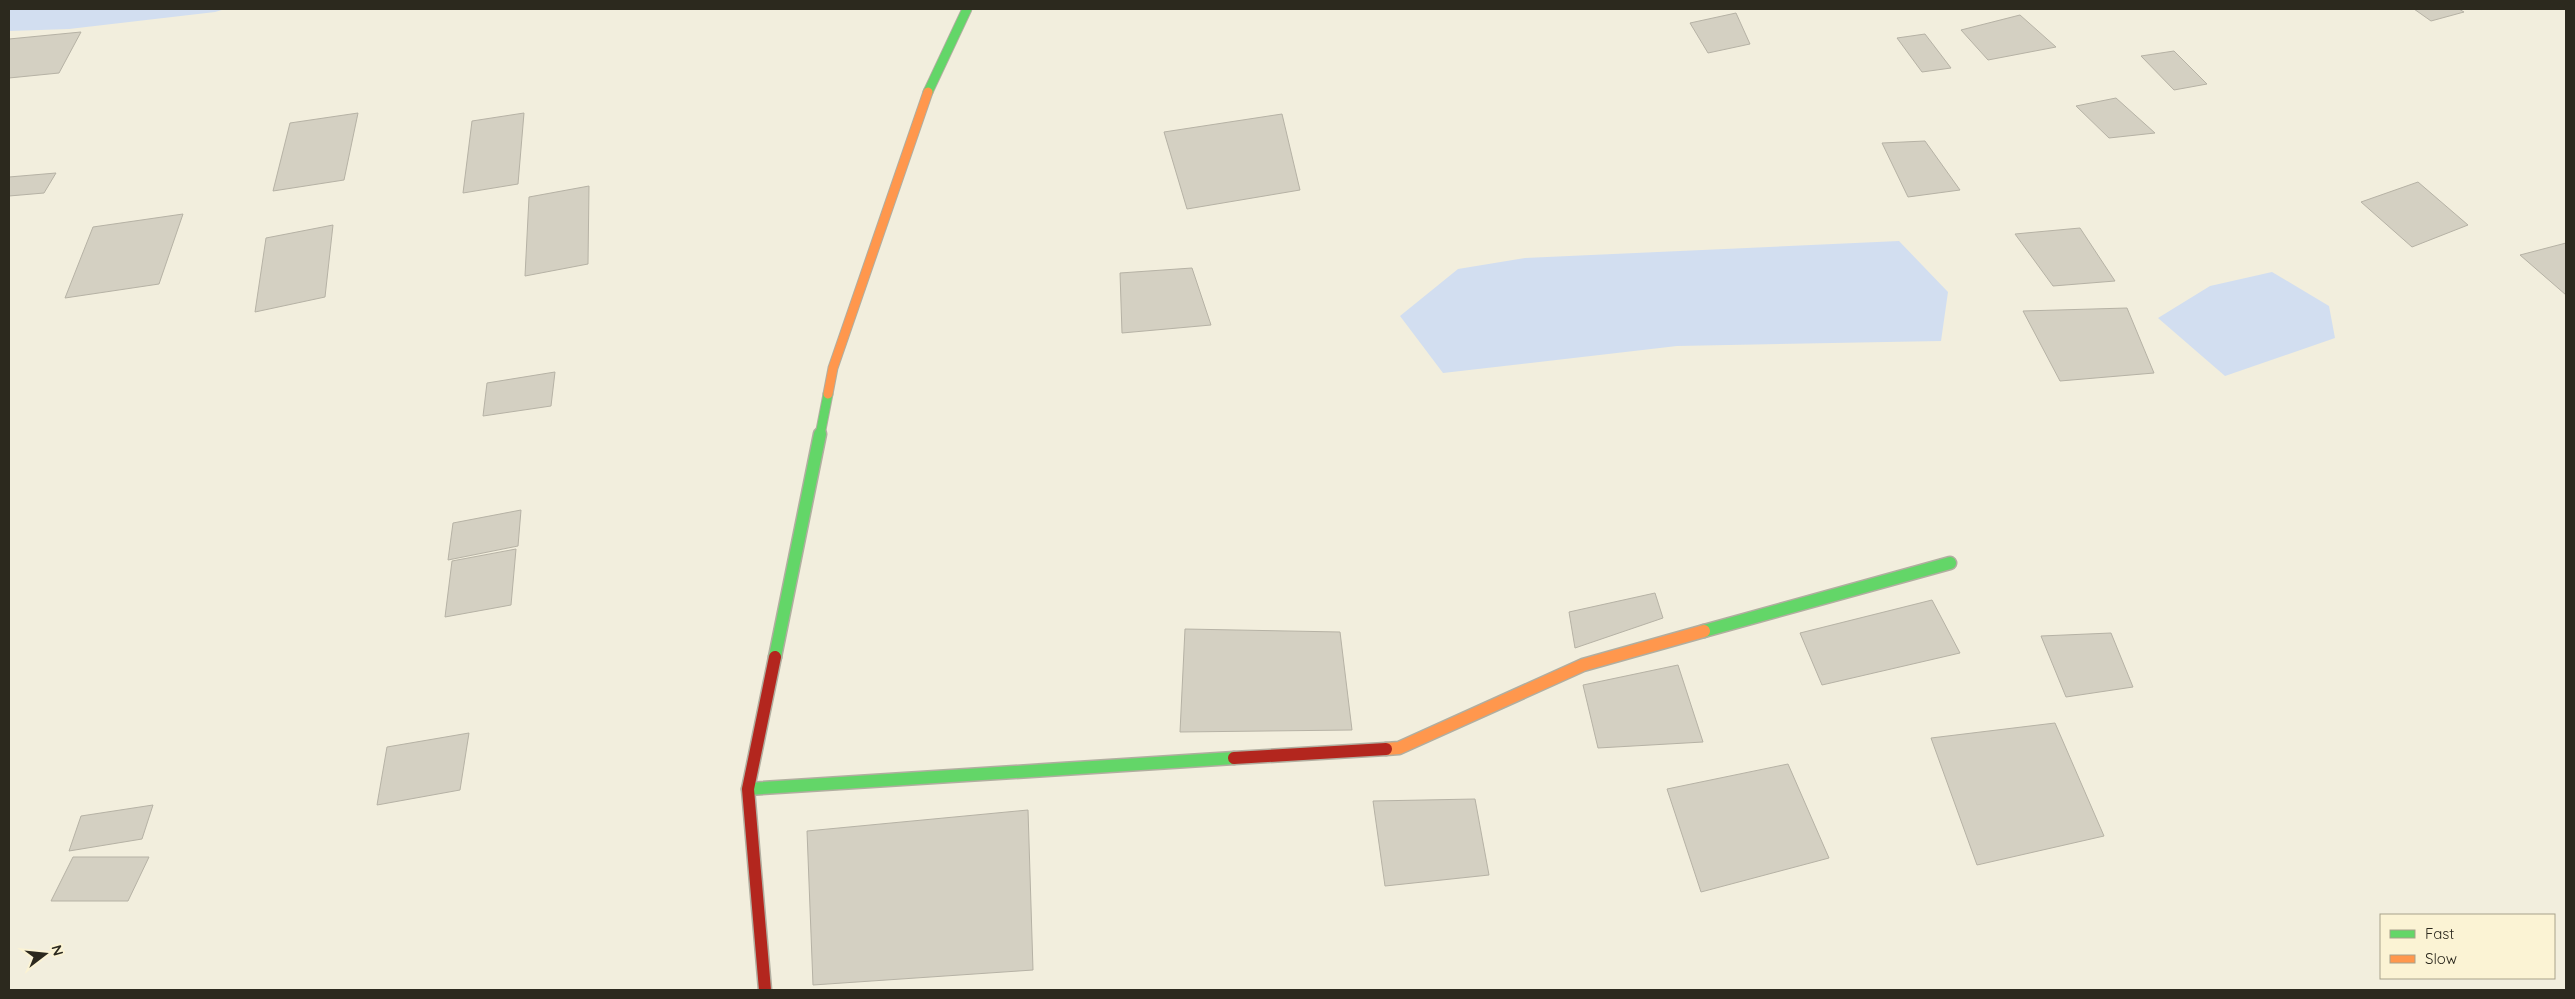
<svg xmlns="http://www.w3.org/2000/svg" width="2575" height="999" viewBox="0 0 2575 999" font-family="Quicksand,sans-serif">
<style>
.water{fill:#d2def0}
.building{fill:#d4d0c2;stroke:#b6b2a5}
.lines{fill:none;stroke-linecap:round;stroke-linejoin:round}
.fast-far1-casing{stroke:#b1aea0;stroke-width:11}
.fast-casing{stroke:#b1aea0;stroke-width:15}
.slow-far1-casing{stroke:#b1aea0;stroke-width:11}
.slow-casing{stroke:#b1aea0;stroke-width:15}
.jam-casing{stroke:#b1aea0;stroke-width:15}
.fast-far1{stroke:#63d668;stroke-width:9}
.fast{stroke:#63d668;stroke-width:12}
.slow-far1{stroke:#ff974d;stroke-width:9}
.slow{stroke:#ff974d;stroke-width:12}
.jam{stroke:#b3261e;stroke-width:12}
</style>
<rect width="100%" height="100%" fill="#f2eedd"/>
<g class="water">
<path d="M9,9h216l-10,3 -146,17 -60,2z"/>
<path d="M1899,241l49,51 -7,49 -264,5 -234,27 -43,-57 58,-47 67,-11z"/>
<path d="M2272,272l57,34 6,32 -110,38 -67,-58 52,-32z"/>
</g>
<g class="building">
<path d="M2414,9h45l5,3 -33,9z"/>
<path d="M1736,13l14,31 -42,9 -18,-30z"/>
<path d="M2020,15l36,32 -68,13 -27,-30z"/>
<path d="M81,32l-22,41 -50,5v-39z"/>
<path d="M1925,34l26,34 -29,4 -25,-34z"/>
<path d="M2174,51l33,33 -33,6 -33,-34z"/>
<path d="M2116,98l39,35 -46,5 -33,-32z"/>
<path d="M358,113l-14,67 -71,11 17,-68z"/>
<path d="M524,113l-6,71 -55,9 9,-72z"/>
<path d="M1282,114l18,76 -113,19 -23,-77z"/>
<path d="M1925,141l35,49 -52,7 -26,-54z"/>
<path d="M56,173l-12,20 -35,3v-19z"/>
<path d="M2418,182l50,43 -56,22 -51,-45z"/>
<path d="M589,186l-1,78 -63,12 4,-79z"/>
<path d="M183,214l-24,70 -94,14 28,-71z"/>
<path d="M333,225l-8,72 -70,15 11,-74z"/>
<path d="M2080,228l35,53 -62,5 -38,-52z"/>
<path d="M2566,243v52l-46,-40z"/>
<path d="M1192,268l19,57 -89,8 -2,-60z"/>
<path d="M2127,308l27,65 -94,8 -37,-70z"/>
<path d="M555,372l-4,34 -68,10 4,-33z"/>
<path d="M521,510l-3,36 -70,14 5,-37z"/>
<path d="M516,549l-5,56 -66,12 7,-56z"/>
<path d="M1655,593l8,25 -88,30 -6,-36z"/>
<path d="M1932,600l28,53 -138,32 -22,-52z"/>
<path d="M1185,629l155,3 12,98 -172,2z"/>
<path d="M2111,633l22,54 -67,10 -25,-61z"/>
<path d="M1678,665l25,77 -105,6 -15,-63z"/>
<path d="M2055,723l49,113 -127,29 -46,-127z"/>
<path d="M469,733l-9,57 -83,15 10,-58z"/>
<path d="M1788,764l41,94 -128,34 -34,-103z"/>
<path d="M1475,799l14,76 -104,11 -12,-85z"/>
<path d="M153,805l-11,34 -73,12 12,-35z"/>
<path d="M1028,810l5,160 -220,15 -6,-154z"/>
<path d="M73,857h76l-21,44h-77z"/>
</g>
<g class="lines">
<g class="fast-far1-casing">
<g id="fast-far1">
<path d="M928,92l39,-83"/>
<path d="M820,435l8,-41"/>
</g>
</g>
<g class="fast-casing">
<g id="fast">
<path d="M1704,631l246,-68"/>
<path d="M775,657l45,-223"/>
<path d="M748,789l486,-31"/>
</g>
</g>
<g class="slow-far1-casing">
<path id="slow-far1" d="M828,394l5,-26 95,-276"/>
</g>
<g class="slow-casing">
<path id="slow" d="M1386,749l13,-1 184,-83 121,-34"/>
</g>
<g class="jam-casing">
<g id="jam">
<path d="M1234,758l152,-9"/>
<path d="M765,990l-17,-201 27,-132"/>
</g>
</g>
<use href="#fast-far1" class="fast-far1"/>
<use href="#fast" class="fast"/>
<use href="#slow-far1" class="slow-far1"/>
<use href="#slow" class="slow"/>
<use href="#jam" class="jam"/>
</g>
<rect width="2575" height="999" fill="none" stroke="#2c291e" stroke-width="20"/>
<rect x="2380" y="914" width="175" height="65" fill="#fbf3d4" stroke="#a8a28b"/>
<rect x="2390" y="930" width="25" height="8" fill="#63d668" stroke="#a8a28b"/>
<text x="2425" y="939" font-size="15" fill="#2c291e">Fast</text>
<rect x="2390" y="955" width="25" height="8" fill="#ff974d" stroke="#a8a28b"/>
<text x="2425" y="964" font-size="15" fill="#2c291e">Slow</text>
<g transform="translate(45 954) rotate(74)" stroke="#fbf3d4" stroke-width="4" paint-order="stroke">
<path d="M0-4L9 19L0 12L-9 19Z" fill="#2c291e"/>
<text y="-8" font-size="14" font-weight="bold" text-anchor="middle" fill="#2c291e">N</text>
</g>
</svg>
